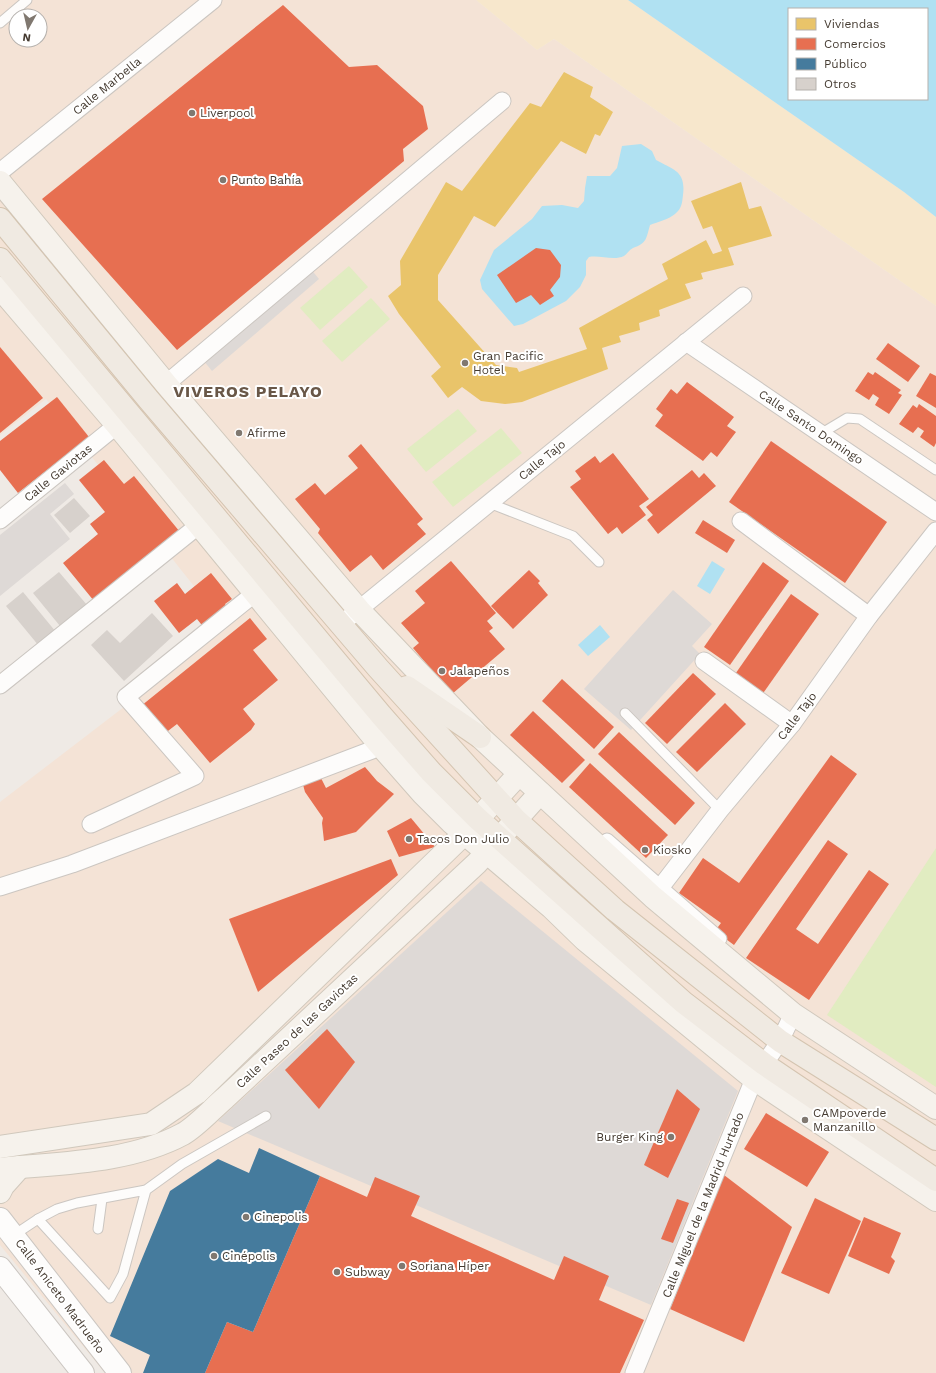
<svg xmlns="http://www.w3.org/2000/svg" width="936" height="1373" viewBox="0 0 936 1373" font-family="'Work Sans',sans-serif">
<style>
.commercial{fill:#f4e3d6;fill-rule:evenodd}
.green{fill:#e1ecc1}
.sand{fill:#f7e7cc}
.parking{fill:#ded9d6}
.water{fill:#b0e1f2;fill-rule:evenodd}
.homes{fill:#e9c46a}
.shops{fill:#e76f51}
.public{fill:#457b9d}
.building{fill:#d7d1cc}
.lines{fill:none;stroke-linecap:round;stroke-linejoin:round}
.service-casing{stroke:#cbc6c1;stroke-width:11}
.pedestrian-casing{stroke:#cbc6c1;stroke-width:15}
.minor-casing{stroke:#cbc6c1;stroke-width:19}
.tertiary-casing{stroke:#cbc6c1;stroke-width:24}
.secondary-casing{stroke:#d0c8bc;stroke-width:24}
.primary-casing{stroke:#d4c4b0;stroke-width:24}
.service{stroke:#fdfcfb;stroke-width:9}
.pedestrian{stroke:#fdfcfb;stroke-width:13}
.minor{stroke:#fdfcfb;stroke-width:17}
.tertiary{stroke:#fdfcfb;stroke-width:22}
.secondary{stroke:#f6f2ec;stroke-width:22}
.primary{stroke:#f0eae2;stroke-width:22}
.poi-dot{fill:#807870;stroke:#fff;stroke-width:1.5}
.labels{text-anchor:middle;stroke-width:4;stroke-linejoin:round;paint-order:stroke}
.street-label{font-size:12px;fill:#453b31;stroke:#fff}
.poi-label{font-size:12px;fill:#453b31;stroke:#fff;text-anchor:start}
.district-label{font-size:16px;font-weight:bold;letter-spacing:1px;fill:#695747;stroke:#fff}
</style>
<rect width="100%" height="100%" fill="#efeae5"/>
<path class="commercial" d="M0,0h476l61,50 17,-11 382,267v1067h-831l-105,-128v-443l227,-174 -181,-229 -46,36zM16,16h24v24h-24z"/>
<g class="green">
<path d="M349,266l19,21 -48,43 -20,-22z"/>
<path d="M371,298l19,21 -48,43 -20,-21z"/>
<path d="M458,409l19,22 -51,41 -19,-23z"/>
<path d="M501,428l21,25 -69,54 -21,-25z"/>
<path d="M936,848v239l-109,-72z"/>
</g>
<path class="sand" d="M476,0h152l276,192 32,25v89l-382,-267 -17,11z"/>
<g class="parking">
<path d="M310,268l9,11 -107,92 -9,-11z"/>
<path d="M65,483l9,11 -24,20 20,25 -70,57v-61z"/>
<path d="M673,590l39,34 -20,22 8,8 -69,76 -47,-41z"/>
<path d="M481,881l257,210 -87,214 -433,-184z"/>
</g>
<g class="water">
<path d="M628,0h308v217l-32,-25zM789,9h138v90h-138z"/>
<path d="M641,144l11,7 4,9c18,10 30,11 27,35 -1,8 -1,13 -8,19 -6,5 -17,8 -25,11 -4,14 -3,18 -17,23 -4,2 -6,6 -9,8 -10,5 -24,-1 -35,1l-3,4v14l-6,12 -14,14 -43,23 -9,2 -32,-37 -2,-9 14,-30 38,-31 10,-13 20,-1 16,3 6,-7 1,-13 2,-12h23l7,-8 5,-22z"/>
<path d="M712,561l13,8 -15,25 -13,-8z"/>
<path d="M600,625l10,12 -22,19 -10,-11z"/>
</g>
<path class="homes" d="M564,72l29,15 -3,10 23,15 -13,24 -5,-2 -9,20 -25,-13 -66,86 -21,-11 -36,59v25l58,65 21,3 2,4 68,-23 -8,-21 89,-49 -6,-15 44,-24 7,14 9,-3 -10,-25 -9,3 -12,-28 50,-19 8,27 12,-3 11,30 -44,12 6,17 -33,8 2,6 -18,5 6,14 -32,12 1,6 -21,7 1,7 -21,6 2,6 -19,6 6,21 -86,33 -17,2 -24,-3 -19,-14 -14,11 -17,-22 10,-9 -42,-53 -11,-18 13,-11 -1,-24 46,-79 16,9 68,-88 11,4z"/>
<g class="shops">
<path d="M283,5l66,62 28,-2 46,41 5,23 -25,20 1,12 -227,189 -135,-151z"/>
<path d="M536,248l14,2 11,15 -1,12 -10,13 4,6 -14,9 -9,-10 -15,8 -19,-28z"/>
<path d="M888,343l32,23 -12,16 -32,-23z"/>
<path d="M0,347l43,51 -43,35z"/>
<path d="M868,372l5,3 2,-3 26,18 -3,3 4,2 -13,19 -14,-9 4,-7 -6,-4 -4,6 -14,-9z"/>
<path d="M930,373l6,3v32l-20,-12z"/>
<path d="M687,382l47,35 -7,9 9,6 -19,25 -6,-5 -8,9 -48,-35 8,-11 -7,-6 15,-20 6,5z"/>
<path d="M57,397l32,40 -71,56 -18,-23v-29z"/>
<path d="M919,404l17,12v27l-2,4 -14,-10 4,-6 -6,-4 -5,6 -14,-9 14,-19 4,3z"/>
<path d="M771,441l116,81 -42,61 -116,-81z"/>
<path d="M361,444l62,75 -6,5 9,10 -43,36 -12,-15 -21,17 -32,-39 2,-4 -25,-30 20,-16 10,12 33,-27 -10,-12z"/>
<path d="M613,453l36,46 -10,7 7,9 -24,19 -5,-7 -9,7 -38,-47 11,-8 -6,-8 20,-15 5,7z"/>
<path d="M104,460l20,24 10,-8 46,56 -86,69 -31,-38 35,-29 -8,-10 15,-12 -26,-32z"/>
<path d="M692,470l7,8 5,-5 12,13 -58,48 -11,-14 6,-5 -7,-8z"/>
<path d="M703,520l32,20 -8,13 -32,-20z"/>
<path d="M451,561l45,52 -9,8 6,7 -4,3 16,18 -53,45 -39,-46 6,-5 -18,-20 24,-20 -10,-12z"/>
<path d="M763,562l26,19 -59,84 -26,-18z"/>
<path d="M529,570l11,11 -2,2 10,12 -35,34 -22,-23z"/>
<path d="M211,573l21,26 -7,5 4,7 -24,18 -8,-10 -18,14 -25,-32 23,-18 8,11z"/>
<path d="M791,594l28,20 -60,85 -28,-19z"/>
<path d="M250,618l17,21 -14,11 25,30 -35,29 12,15 -4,6 -41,33 -33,-39 -13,10 -23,-28z"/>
<path d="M693,673l23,21 -49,50 -22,-21z"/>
<path d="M562,679l52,48 -20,22 -52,-48z"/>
<path d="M725,703l21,21 -49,48 -21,-20z"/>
<path d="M533,711l52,49 -23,23 -52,-48z"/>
<path d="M619,732l76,71 -20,22 -77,-71z"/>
<path d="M831,755l26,19 -123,171 -19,-14 6,-8 -42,-30 24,-35 36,25z"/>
<path d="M590,763l78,72 -22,23 -77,-71z"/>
<path d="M365,767l12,14 17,13 -38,38 -32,9 -2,-18 1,-5 -18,-26 -3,-11 18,-5 6,12z"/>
<path d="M411,818l24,29 -36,10 -12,-26z"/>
<path d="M828,840l20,14 -52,75 22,15 51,-74 20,14 -80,116 -63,-42z"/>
<path d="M391,859l7,16 -140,117 -29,-73z"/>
<path d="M327,1029l28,33 -36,47 -34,-39z"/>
<path d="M677,1089l23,20 -32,69 -24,-13z"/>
<path d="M766,1113l63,39 -22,35 -63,-38z"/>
<path d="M724,1175l68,52 -48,115 -74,-33z"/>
<path d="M320,1176l47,21 8,-20 45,19 -9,20 143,64 10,-24 45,20 -10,24 45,20 -24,53h-415l22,-51 26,10z"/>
<path d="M815,1198l46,23 -32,73 -48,-21z"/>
<path d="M677,1199l12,4 -16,40 -12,-4z"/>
<path d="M864,1217l37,16 -10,24 4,4 -6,13 -41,-18z"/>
</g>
<path class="public" d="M259,1148l61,28 -67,156 -26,-10 -22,51h-62l7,-18 -40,-19 60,-145 48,-32 31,14z"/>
<g class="building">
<path d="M74,498l16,18 -20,17 -16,-18z"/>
<path d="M59,572l28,33 -27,21 -27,-33z"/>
<path d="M23,592l33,40 -17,14 -33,-40z"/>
<path d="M152,613l21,23 -49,45 -33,-36 16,-15 13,13z"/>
</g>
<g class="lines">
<g class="service-casing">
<g id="service">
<path d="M0,23l27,-23"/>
<path d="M822,433l25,-15 13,1 76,51"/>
<path d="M489,503l84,33 26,26"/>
<path d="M625,713l95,97"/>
<path d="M146,1190l-23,84 -13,24 -72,-79 19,-10 20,-6 69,-13 36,-26 84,-48"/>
<path d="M98,1229l4,-30"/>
<path d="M14,1235l24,-16"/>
</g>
</g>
<g class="pedestrian-casing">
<path id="pedestrian" d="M607,840l113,99"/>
</g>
<g class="minor-casing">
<g id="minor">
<path d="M0,172l213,-172"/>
<path d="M686,342l250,170"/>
<path d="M166,384l336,-283"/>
<path d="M0,520l117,-95"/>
<path d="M741,521l128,95"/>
<path d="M341,624l402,-328"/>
<path d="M704,661l88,63"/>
<path d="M0,685l199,-160"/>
<path d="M91,824l104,-48 -69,-79 128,-103"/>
<path d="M0,887l72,-23 300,-114 7,-6"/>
<path d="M653,897l67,-87 72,-86 77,-108 67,-85"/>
<path d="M634,1373l120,-294 26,-38 13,-27"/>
</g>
</g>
<g class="tertiary-casing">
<g id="tertiary">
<path d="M0,1219l120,154"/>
<path d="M0,1268l83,105"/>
</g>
</g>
<g class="secondary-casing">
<g id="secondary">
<path d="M0,182l166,202 193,226 121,127 173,160 140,117 143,94"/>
<path d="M0,288l117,137 262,319 44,50 28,28 100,85 34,33 169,139 182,121"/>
<path d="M0,1147l151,-23 46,-31 268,-260 54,-59"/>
<path d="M0,1169c59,-6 129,-6 183,-35 14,-8 29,-25 42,-36l252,-235 63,-70"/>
<path d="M0,1192l3,-6 17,-19"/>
</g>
</g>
<g class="primary-casing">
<g id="primary">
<path d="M0,219l149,181 229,268 138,152 99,90 165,131 156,98"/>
<path d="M0,259l381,456 50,57 47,47 205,183 81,62 172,116"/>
<path d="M407,687l73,50"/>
</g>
</g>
<use href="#service" class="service"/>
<use href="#pedestrian" class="pedestrian"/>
<use href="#minor" class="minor"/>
<use href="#tertiary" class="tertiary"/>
<use href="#secondary" class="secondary"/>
<use href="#primary" class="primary"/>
</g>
<g class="poi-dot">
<circle cx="192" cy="113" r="4"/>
<circle cx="223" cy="180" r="4"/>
<circle cx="465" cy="363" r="4"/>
<circle cx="239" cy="433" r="4"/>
<circle cx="442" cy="671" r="4"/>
<circle cx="409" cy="839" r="4"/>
<circle cx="645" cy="850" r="4"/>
<circle cx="805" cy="1120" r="4"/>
<circle cx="671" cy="1137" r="4"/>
<circle cx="246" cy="1217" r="4"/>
<circle cx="214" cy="1256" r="4"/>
<circle cx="402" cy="1266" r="4"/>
<circle cx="337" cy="1272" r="4"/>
</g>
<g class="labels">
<g class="street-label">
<text transform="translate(107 86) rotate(-39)" y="4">Calle Marbella</text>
<text transform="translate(811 427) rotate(34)" y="4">Calle Santo Domingo</text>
<text transform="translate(542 460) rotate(-39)" y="4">Calle Tajo</text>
<text transform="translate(58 473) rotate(-39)" y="4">Calle Gaviotas</text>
<text transform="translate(797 716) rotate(-53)" y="4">Calle Tajo</text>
<text transform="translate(297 1031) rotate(-43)" y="4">Calle Paseo de las Gaviotas</text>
<text transform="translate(703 1205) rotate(-68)" y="4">Calle Miguel de la Madrid Hurtado</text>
<text transform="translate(60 1296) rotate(53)" y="4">Calle Aniceto Madrueño</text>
</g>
<g class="poi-label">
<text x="200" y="117">Liverpool</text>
<text x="231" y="184">Punto Bahía</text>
<text x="473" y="360">Gran Pacific<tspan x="473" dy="14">Hotel</tspan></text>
<text x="247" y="437">Afirme</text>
<text x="450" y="675">Jalapeños</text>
<text x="417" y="843">Tacos Don Julio</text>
<text x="653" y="854">Kiosko</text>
<text x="813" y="1117">CAMpoverde<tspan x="813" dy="14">Manzanillo</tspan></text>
<text x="663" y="1141" text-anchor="end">Burger King</text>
<text x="254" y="1221">Cinepolis</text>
<text x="222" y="1260">Cinépolis</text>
<text x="410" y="1270">Soriana Híper</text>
<text x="345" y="1276">Subway</text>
</g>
<g class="district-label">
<text x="248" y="397">VIVEROS PELAYO</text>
</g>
</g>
<rect x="788" y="8" width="140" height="92" fill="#ffffff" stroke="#b5b1ad"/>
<rect x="796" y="18" width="20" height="12" fill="#e9c46a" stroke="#b5b1ad"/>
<text x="824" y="28" font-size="12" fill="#453b31">Viviendas</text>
<rect x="796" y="38" width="20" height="12" fill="#e76f51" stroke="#b5b1ad"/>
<text x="824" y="48" font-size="12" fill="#453b31">Comercios</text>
<rect x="796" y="58" width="20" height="12" fill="#457b9d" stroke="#b5b1ad"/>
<text x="824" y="68" font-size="12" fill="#453b31">Público</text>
<rect x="796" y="78" width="20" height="12" fill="#d7d1cc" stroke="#b5b1ad"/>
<text x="824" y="88" font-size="12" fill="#453b31">Otros</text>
<g transform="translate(28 28) rotate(188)"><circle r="19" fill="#ffffff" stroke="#b5b1ad"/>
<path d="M0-3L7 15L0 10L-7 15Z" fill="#807870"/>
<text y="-6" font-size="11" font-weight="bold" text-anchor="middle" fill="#453b31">N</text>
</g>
</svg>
